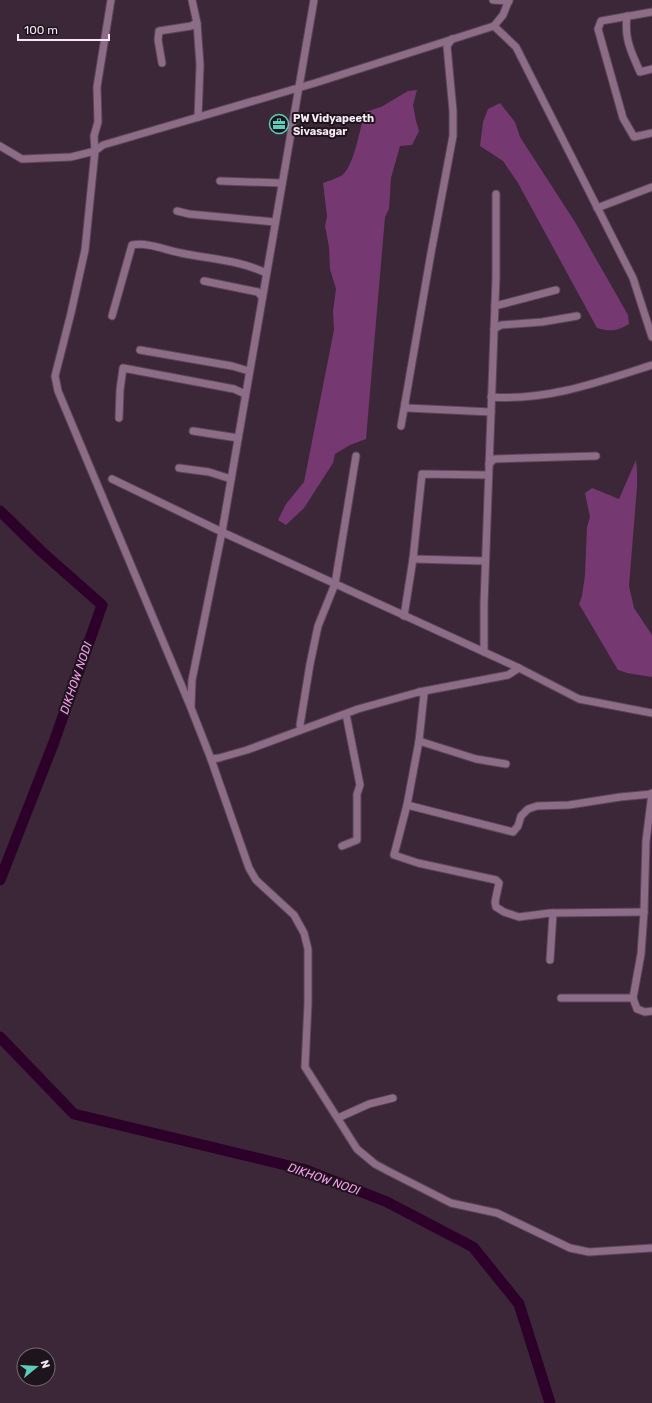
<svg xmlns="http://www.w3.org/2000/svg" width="652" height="1403" viewBox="0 0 652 1403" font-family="Rubik,sans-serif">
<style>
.green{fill:#753870}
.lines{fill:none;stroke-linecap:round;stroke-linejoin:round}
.river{stroke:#2d002a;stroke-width:11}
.street-casing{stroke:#5a4657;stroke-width:9}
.street{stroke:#8c6c87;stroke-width:7}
.labels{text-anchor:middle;stroke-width:4;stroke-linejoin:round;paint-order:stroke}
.poi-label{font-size:11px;font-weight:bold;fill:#f6e8f4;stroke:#1d141c;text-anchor:start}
.water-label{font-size:12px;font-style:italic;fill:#f999ef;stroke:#1d141c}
</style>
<rect width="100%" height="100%" fill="#3c2739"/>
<g class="green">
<path d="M417,90l-4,15 3,16 3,10 -7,14 -12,1 -9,32 -2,31 -4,8 -19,222 -16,6 -15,9 -2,9 -29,45 -18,17 -8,-5 8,-16 18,-22 30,-152 -1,-19 3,-22 -6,-20 -1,-22 -4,-21 2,-10 -4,-33c5,-2 12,-4 18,-7 13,-8 19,-49 24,-64l16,-5 27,-16z"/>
<path d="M500,103l15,19 5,15 55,85 53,93 1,9c-12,7 -18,8 -32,4l-79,-145 -15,-22 -23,-15 3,-24 5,-13z"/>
<path d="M636,460l1,10v17l-8,99 5,22 18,27v42l-25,-4 -9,-3 -39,-66 3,-8 3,-21 2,-48 3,-10 -5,-24 7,-5 27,11z"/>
</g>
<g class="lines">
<g class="river">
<path d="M0,511l42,41 60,53 -48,137 -54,138"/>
<path d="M0,1037l74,77 232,56 81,32 86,45 46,57 31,99"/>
</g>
<g class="street-casing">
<g id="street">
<path d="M192,0l5,23 3,42 -2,52"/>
<path d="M493,0l16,1"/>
<path d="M509,0l-6,15 -9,11 -179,57 -212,62 -8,6 -10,99 -14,63 -16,63 3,15 133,317 20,51 38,109 7,12 38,35 10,18 4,16v54l-3,64 52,82 18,15 13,7 63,32 46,10 73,35 19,4 63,-4"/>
<path d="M652,12l-51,9 -3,8 25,89 11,19 18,-4"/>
<path d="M627,16c-3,23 4,35 13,56l12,-3"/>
<path d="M494,26l22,21 117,231 19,59"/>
<path d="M162,63l-4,-23 1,-9 32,-5 6,-3"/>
<path d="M0,146l22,13 49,-2 24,-6 -1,-15 4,-14 -1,-35 14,-87"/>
<path d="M220,181l62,2"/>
<path d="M597,208l55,-21"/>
<path d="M177,211l12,3 86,8"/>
<path d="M204,281l54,11 4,5"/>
<path d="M495,306l61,-16"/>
<path d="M112,316l20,-71c16,-3 33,5 49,8 28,6 59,7 85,20"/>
<path d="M494,329l7,-4 41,-3 35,-6"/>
<path d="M140,350l92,16 17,5"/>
<path d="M491,397c56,4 108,-15 161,-32"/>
<path d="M405,404l2,4 84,4"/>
<path d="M119,418l1,-28 3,-22 111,21 11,5"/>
<path d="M401,426l30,-173 22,-117v-25l-6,-65 5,-7"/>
<path d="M193,431l45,7"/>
<path d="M489,464l5,-5 102,-3"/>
<path d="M179,468l30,4 22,7"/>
<path d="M112,479l110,53 297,136 60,31 73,14"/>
<path d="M413,559l72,2"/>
<path d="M404,616l9,-57 9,-85 66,1"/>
<path d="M484,652v-48l12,-327v-83"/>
<path d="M419,692l5,2 -5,47 -12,64 -13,50 24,8 78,17 3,3 -4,19 1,5 8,5 15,5 31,-4 94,-1"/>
<path d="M191,706l1,-26 30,-148 92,-532"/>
<path d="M301,729l-1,-4 10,-61 8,-38 17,-42 21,-128"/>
<path d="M419,741l57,18 30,5"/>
<path d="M211,759l8,-1 28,-8 111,-41 61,-17 89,-17 11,-7"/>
<path d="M652,793l-6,48 -2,71 -3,42 -8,44 4,11 8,3 7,-1"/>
<path d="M407,805l106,27 5,-6 3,-10 7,-7 9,-3 32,-1 51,-8 32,-3"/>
<path d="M342,846l15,-6v-46l3,-9 -14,-71"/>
<path d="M550,960l3,-47"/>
<path d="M561,998h72"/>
<path d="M338,1118l31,-14 24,-6"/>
</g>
</g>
<use href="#street" class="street"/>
</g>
<defs>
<g id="office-ring" transform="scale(1)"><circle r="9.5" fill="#1d141c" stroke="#5bcebb" stroke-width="1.5"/><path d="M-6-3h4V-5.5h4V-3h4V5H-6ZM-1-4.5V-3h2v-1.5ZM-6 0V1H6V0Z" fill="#5bcebb"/></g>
</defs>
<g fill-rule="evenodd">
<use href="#office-ring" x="279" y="124"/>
</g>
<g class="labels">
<g class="poi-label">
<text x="293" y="122">PW Vidyapeeth<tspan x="293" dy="13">Sivasagar</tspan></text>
</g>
<g class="water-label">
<text transform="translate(76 678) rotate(-71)" y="4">DIKHOW NODI</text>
<text transform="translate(324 1179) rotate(19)" y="4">DIKHOW NODI</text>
</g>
</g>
<g transform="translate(36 1367) rotate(72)"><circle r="19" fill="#1d141c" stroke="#746972"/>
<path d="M0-3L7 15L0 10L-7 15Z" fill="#5bcebb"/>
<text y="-6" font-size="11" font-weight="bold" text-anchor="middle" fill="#f6e8f4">N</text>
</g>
<path d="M18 34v6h91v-6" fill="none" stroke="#f6e8f4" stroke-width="2"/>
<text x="24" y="34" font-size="12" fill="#f6e8f4" stroke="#1d141c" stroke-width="3" paint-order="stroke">100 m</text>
</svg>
